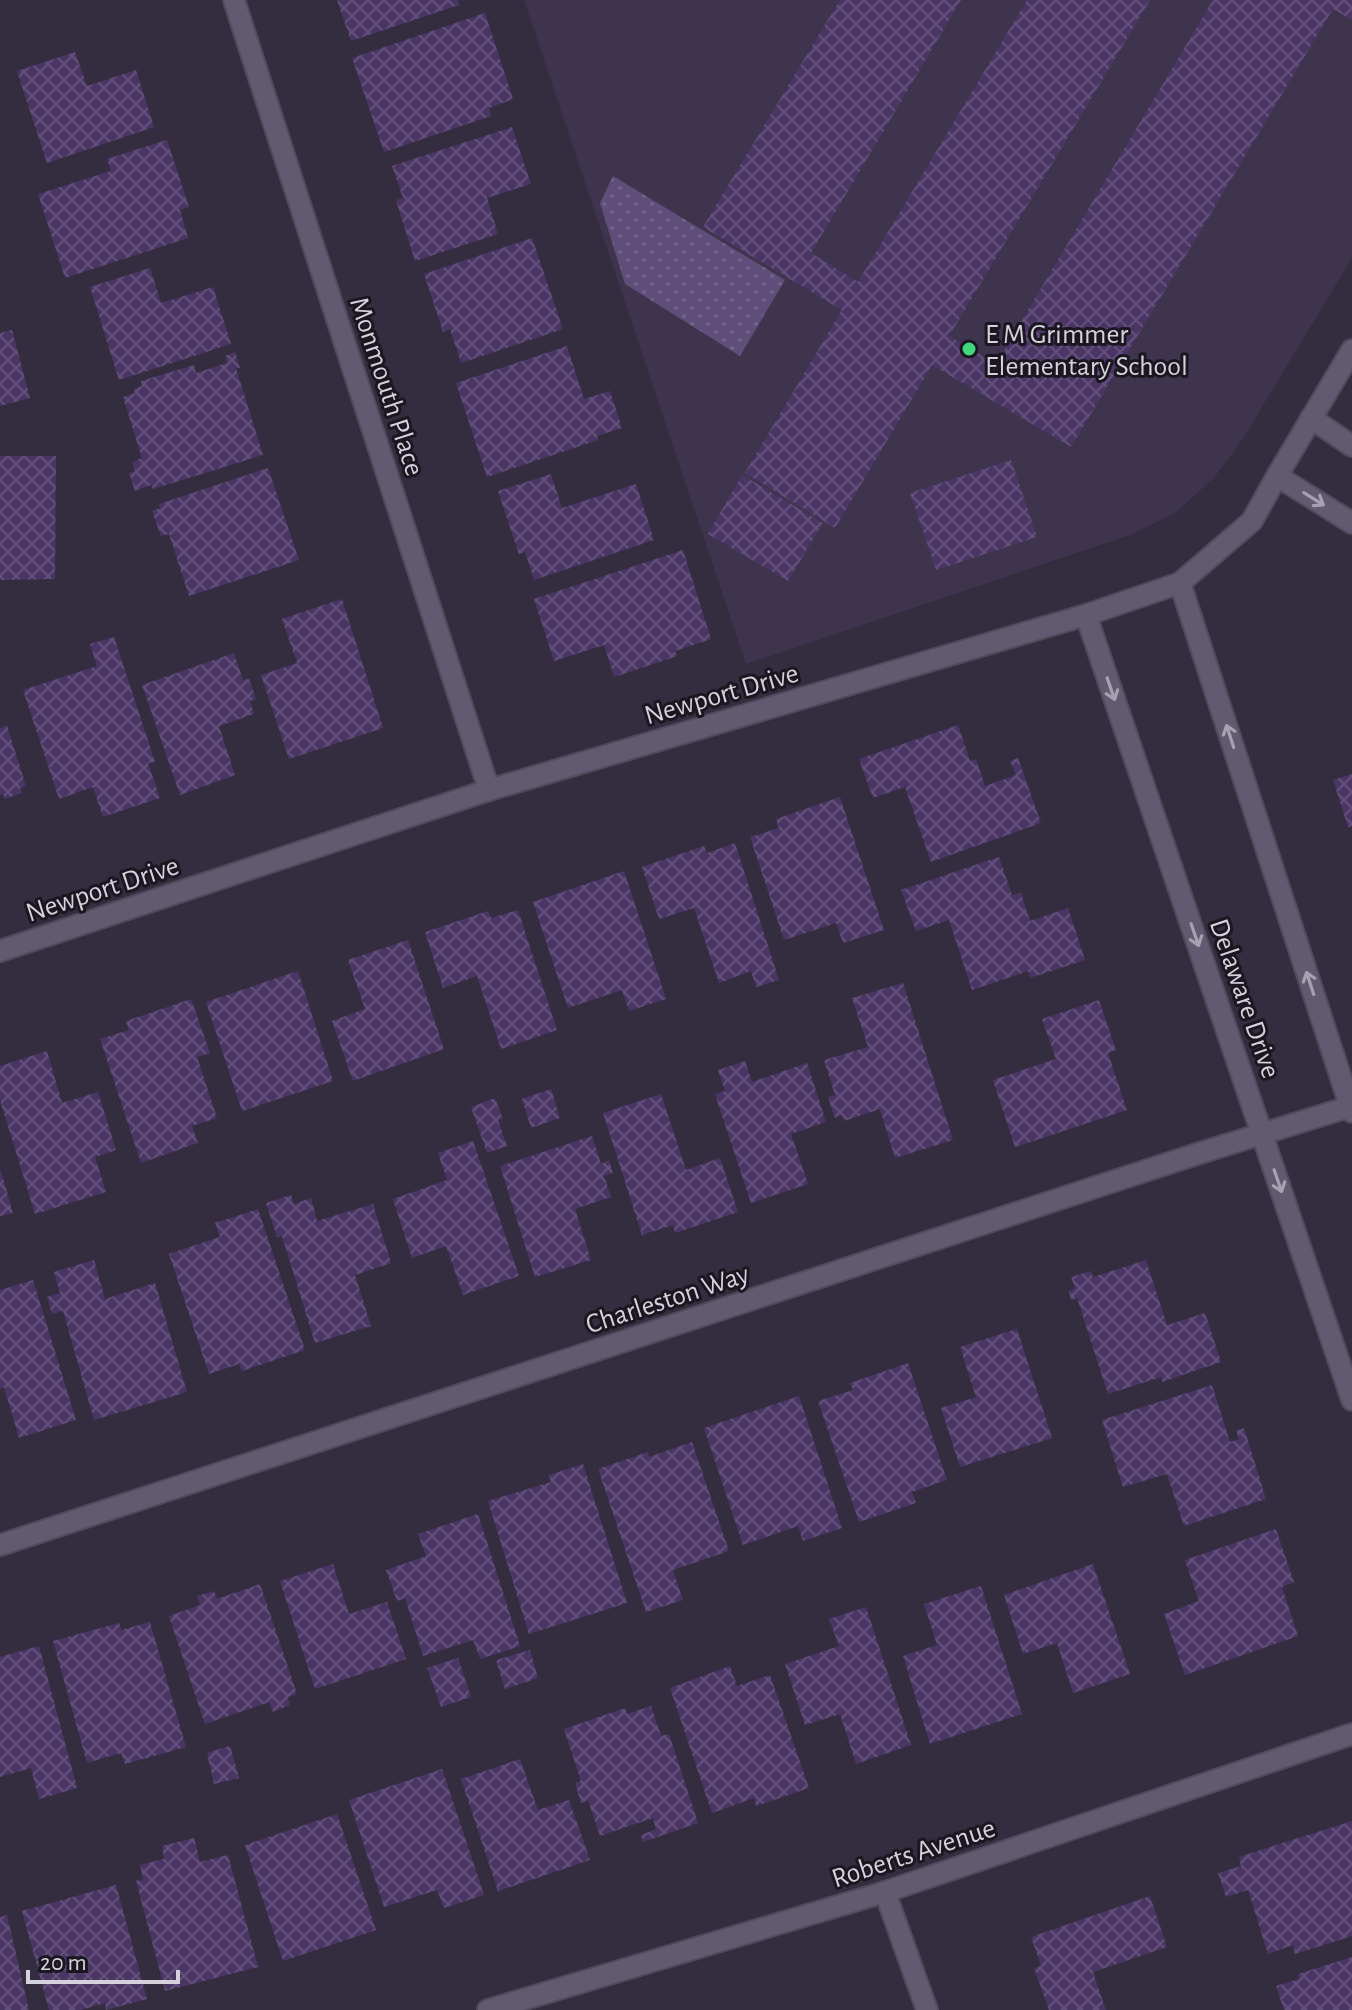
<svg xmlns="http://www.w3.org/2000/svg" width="1352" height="2010" viewBox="0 0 1352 2010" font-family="'Alegreya Sans',sans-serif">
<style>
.built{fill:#3e344d}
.park{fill:url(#park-dots)}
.building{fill:url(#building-cross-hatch)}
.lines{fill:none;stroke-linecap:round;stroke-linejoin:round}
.minor-casing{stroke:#504a5a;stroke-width:24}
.minor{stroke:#625a70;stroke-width:20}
.oneway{stroke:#a7a1b1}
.poi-dot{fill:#40d77c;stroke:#1a1720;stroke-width:3}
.labels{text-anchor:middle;stroke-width:6;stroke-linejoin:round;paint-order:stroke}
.poi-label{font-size:28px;fill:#d5d1dd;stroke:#1a1720;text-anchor:start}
.street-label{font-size:28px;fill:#d5d1dd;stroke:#1a1720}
</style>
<defs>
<pattern id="park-dots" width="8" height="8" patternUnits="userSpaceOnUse" patternTransform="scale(2)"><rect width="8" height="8" fill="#5f4e79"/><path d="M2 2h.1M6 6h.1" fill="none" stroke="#75668c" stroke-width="1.8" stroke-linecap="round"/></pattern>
<pattern id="building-cross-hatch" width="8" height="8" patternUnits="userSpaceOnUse" patternTransform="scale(2)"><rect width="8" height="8" fill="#4a3565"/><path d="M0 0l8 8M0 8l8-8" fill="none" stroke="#63517b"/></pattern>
</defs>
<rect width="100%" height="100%" fill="#342d40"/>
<path class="built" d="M524,0h828v258l-110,182 -28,38 -40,36 -44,21 -384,129z"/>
<path class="park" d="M613,176l172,104 -45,76 -115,-72 -25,-81z"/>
<g class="building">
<path d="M337,0h120l2,5 -108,36z"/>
<path d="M840,0h121l-150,253 47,29 169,-282h123l-201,336 47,28 217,-364h139v20l-19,-11 -262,438 -139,-82 -97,163 -90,-55 97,-163 -139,-83z"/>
<path d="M485,13l28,86 -24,9 2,8 -107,36 -32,-94z"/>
<path d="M75,52l12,34 49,-16 18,57 -107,36 -30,-92z"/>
<path d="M512,127l19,57 -44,14 11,36 -83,27 -19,-61 7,-2 -11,-32z"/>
<path d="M167,140l22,67 -9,3 8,28 -123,40 -27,-84 73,-23 -4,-12z"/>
<path d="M532,238l31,91 -102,34 -11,-34 -7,3 -19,-58z"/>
<path d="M150,268l11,35 52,-16 18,57 -112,36 -29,-93z"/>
<path d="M12,330l18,68 -30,8v-73z"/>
<path d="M567,346l17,53 26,-8 12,37 -25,8 1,4 -111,37 -31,-94z"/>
<path d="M235,352l5,16h-4l27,87 -110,34 -2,-4 -16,6 -6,-18 6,-1 -3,-10 10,-4 -19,-61 12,-4 -1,-4 8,-3 -1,-5 53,-16 2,8 31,-10 -2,-7z"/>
<path d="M0,456h56l-1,123 -55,1z"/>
<path d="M1011,460l26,77 -101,33 -26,-77z"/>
<path d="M268,468l31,92 -110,36 -20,-62 -8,2 -9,-25 8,-3 -1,-4z"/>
<path d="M551,474l11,34 74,-24 18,56 -120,40 -9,-28 -6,2 -21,-63z"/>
<path d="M742,475l81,48 -35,58 -80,-47z"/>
<path d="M683,550l28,89 -36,12 2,5 -63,21 -10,-32 -50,16 -20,-62z"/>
<path d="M342,599l41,129 -94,31 -28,-84 36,-12 -15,-44z"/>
<path d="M114,637l41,125 -7,1 12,35 -57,19 -10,-30 -34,12 -36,-109 74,-24 -7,-22z"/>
<path d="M234,653l9,27 6,-1 7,20 -6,2 4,13 -35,12 16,49 -55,20 -38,-110z"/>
<path d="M958,725l12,36 6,-2 9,27 31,-11 -6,-14 8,-3 23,65 -110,39 -26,-75 -32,11 -14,-39z"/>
<path d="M7,726l19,60 -6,2 2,5 -17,6 -2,-5 -3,1v-67z"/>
<path d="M1352,774v52l-4,1 -15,-47z"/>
<path d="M840,797l44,133 -41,13 -7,-20 -52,17 -34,-103 29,-9 -3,-9z"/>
<path d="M735,843l44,137 -23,7 -5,-16 -32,12 -25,-75 -35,11 -17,-52 62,-21 3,7z"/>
<path d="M999,857l13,38 9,-2 9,28 38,-13 17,52 -55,18 -2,-7 -56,19 -23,-70 -33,11 -15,-41z"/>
<path d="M624,871l42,128 -37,12 -7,-21 -54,18 -35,-106z"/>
<path d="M518,910l39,120 -56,19 -24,-73 -34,12 -18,-56 63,-21 3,7z"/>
<path d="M408,940l36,109 -91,32 -21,-60 33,-12 -17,-49z"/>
<path d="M298,971l35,110 -91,30 -36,-109z"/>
<path d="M903,983l50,157 -58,18 -15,-49 -36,12 -2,-6 -7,3 -7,-21 7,-2 -11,-35 44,-13 -16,-49z"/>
<path d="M191,999l19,54 -13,4 20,61 -25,8 6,17 -57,20 -41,-124 29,-9 -3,-9z"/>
<path d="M1099,1000l17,50 -8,3 19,57 -112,37 -22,-67 63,-21 -14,-40z"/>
<path d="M47,1051l15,52 36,-11 18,58 -21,7 11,35 -71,22 -35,-114v-34z"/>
<path d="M745,1061l7,21 55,-19 19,59 -35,12 17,50 -57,19 -36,-109 10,-3 -7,-21z"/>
<path d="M551,1089l9,29 -29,10 -9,-29z"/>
<path d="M661,1094l25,76 34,-12 18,54 -63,21 -2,-8 -31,10 -39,-122z"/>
<path d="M495,1098l8,21 -5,1 9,26 -20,7 -16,-46z"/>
<path d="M592,1136l9,28 8,-4 4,13 -9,3 7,21 -36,12 16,51 -56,17 -35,-111z"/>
<path d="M473,1141l46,135 -56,19 -17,-49 -34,12 -19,-59 54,-19 -9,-27z"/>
<path d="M1,1171l12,42 -13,3v-44z"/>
<path d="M291,1195l3,9 17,-6 6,23 56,-17 18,59 -36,12 16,51 -56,17 -33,-107 -5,1 -11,-34z"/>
<path d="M258,1209l47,141 -63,21 -3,-7 -30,10 -40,-120 51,-17 -5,-14z"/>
<path d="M94,1260l11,39 50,-16 32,109 -93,28 -31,-109 -11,3 -5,-17 13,-4 -6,-21z"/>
<path d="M1146,1260l21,65 38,-12 16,49 -59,20 -1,-5 -53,17 -31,-96 -6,2 -2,-9 6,-3 -4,-11 20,-6 2,6z"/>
<path d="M33,1280l43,140 -57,18 -15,-51 -4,2v-99z"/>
<path d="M1017,1329l35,109 -92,29 -19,-59 35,-11 -16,-50z"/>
<path d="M908,1363l39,117 -35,12 4,11 -57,19 -41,-121 35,-11 -3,-7z"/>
<path d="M1212,1385l18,57 9,-3 -3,-8 8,-3 22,71 -82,27 -17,-52 -44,13 -21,-67z"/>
<path d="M799,1396l43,132 -39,13 -5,-15 -55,19 -39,-117z"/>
<path d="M692,1442l37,109 -56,19 10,30 -37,12 -48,-143 50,-17 1,5z"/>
<path d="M583,1464l44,139 -98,31 -41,-133 63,-19 -2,-7z"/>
<path d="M478,1514l42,132 -40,13 -7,-19 -50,16 -18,-58 -8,3 -11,-31 40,-14 -8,-22z"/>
<path d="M1276,1529l18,53 -12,5 16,49 -113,39 -21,-61 35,-13 -14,-41z"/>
<path d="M333,1564l16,50 38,-12 19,57 -91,30 -35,-108z"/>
<path d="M1093,1564l37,110 -57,19 -16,-50 -34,11 -19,-59z"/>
<path d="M260,1584l37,110 -9,3 2,8 -17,7 -4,-10 -64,22 -36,-108 31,-11 -3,-9 17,-5 3,8z"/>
<path d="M981,1586l41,128 -92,30 -27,-88 34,-11 -13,-41z"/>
<path d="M866,1607l45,138 -55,19 -16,-50 -35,11 -20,-61 54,-18 -10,-27z"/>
<path d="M150,1622l36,125 -61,17 -4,-11 -34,10 -34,-122 66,-18 2,7z"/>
<path d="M39,1646l38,142 -38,11 -8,-31 -31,9v-120z"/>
<path d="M530,1650l8,28 -33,11 -9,-29z"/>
<path d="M458,1658l13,39 -30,10 -14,-39z"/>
<path d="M730,1666l7,20 33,-11 39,113 -53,18 -2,-8 -42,15 -42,-125z"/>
<path d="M651,1706l10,30 8,-2 29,89 -55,19 -2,-7 15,-6 -3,-11 -53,18 -12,-36 -7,3 -6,-20 6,-2 -17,-52 61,-21 2,6z"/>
<path d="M230,1746l9,32 -25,6 -7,-31z"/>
<path d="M520,1759l18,51 31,-10 21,60 -92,31 -37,-112z"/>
<path d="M442,1769l42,126 -40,13 -7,-18 -53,17 -35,-107z"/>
<path d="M337,1814l39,116 -93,31 -38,-116z"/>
<path d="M1352,1821v115l-57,18 -2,-9 -25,9 -20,-64 -22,7 -8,-24 23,-7 -2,-9z"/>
<path d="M194,1838l6,24 28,-7 30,112 -93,24 -29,-110 7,-2 -3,-14 24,-6 -2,-13z"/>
<path d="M116,1885l31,114 -41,11 -1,-7 -24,7h-32l-27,-99z"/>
<path d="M1150,1896l17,51 -74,25 13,38h-57l-15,-42 7,-2 -10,-29z"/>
<path d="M7,1915l22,95h-29v-93z"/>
<path d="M1352,1957v53h-68l-8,-24 23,-7 -1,-5z"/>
</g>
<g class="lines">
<g class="minor-casing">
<g id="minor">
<path d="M234,0l255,790"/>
<path d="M1311,418l41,28"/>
<path d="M1277,476l75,47"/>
<path d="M1180,583l172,529"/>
<path d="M1086,615l266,785"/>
<path d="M0,951l489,-161 597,-175 94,-32 72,-62 25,-45 75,-126"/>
<path d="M0,1545l1200,-392 152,-47"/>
<path d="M885,1892l42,118"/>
<path d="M488,2010l397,-118 467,-158"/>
</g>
</g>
<use href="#minor" class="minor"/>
</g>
<defs><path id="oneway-shaft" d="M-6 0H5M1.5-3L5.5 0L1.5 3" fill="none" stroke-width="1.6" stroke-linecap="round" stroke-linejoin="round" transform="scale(2)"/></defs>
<g class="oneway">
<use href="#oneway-shaft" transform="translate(1314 499) rotate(32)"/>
<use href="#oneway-shaft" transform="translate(1111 689) rotate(71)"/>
<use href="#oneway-shaft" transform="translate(1230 736) rotate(-108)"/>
<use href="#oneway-shaft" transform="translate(1195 935) rotate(71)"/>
<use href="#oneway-shaft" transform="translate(1310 983) rotate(-108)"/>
<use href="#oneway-shaft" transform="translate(1278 1181) rotate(71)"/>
</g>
<circle class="poi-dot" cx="969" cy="349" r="8"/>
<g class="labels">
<g class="poi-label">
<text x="985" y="343">E M Grimmer<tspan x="985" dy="32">Elementary School</tspan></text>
</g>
<g class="street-label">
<text transform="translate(388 386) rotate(72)" y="10">Monmouth Place</text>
<text transform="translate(721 693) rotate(-16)" y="10">Newport Drive</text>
<text transform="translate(102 888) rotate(-18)" y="10">Newport Drive</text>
<text transform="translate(1246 998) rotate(71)" y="10">Delaware Drive</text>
<text transform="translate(667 1298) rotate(-18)" y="10">Charleston Way</text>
<text transform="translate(913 1852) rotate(-18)" y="10">Roberts Avenue</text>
</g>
</g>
<path d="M28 1970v12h150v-12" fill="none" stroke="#d5d1dd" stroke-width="4"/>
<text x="40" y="1970" font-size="24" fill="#d5d1dd" stroke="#1a1720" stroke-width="6" paint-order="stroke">20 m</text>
</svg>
